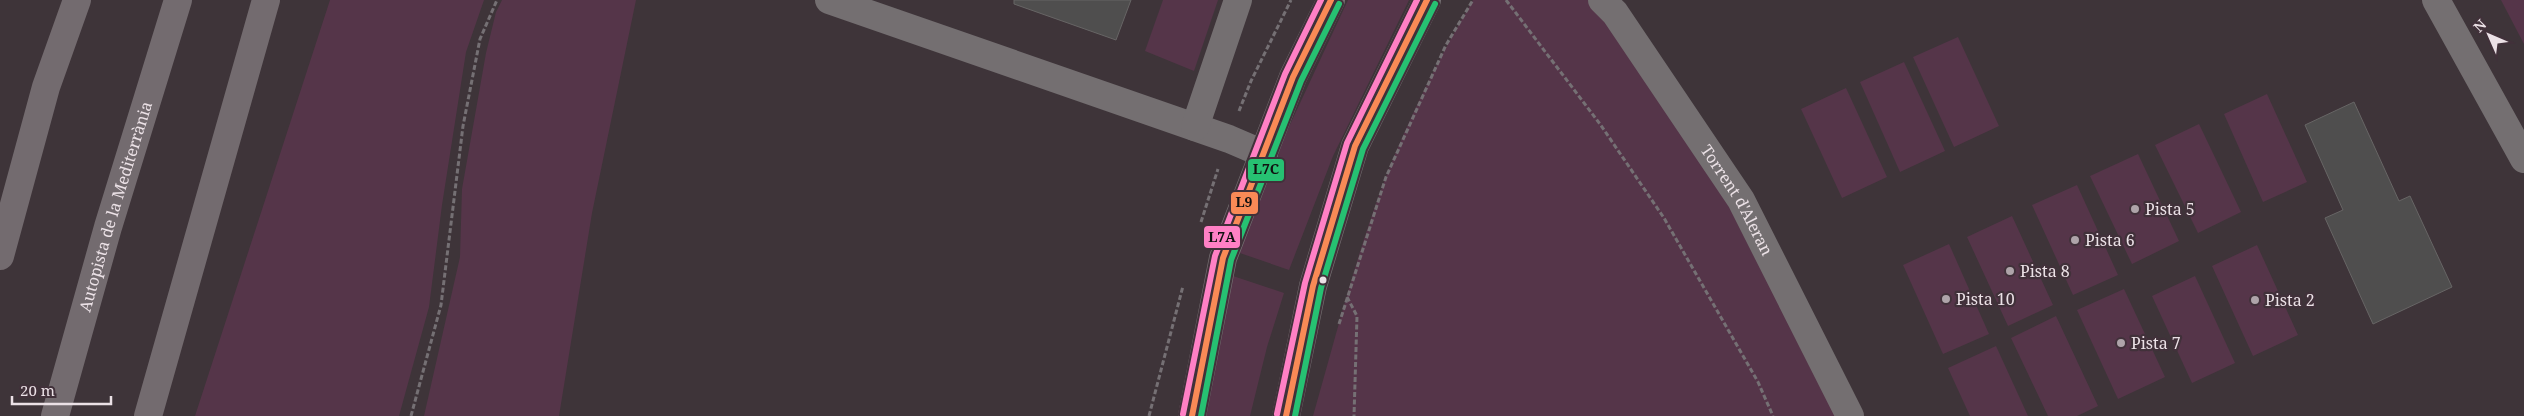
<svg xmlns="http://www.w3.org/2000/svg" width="2524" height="416" viewBox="0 0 2524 416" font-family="'Noto Serif',serif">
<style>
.green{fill:#553549}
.building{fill:#4f4e4e;stroke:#676565}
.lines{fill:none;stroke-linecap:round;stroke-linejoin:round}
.path{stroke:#757074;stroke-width:3;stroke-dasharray:5 2.5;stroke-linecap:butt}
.minor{stroke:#746f71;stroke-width:28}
.highway{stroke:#736b6f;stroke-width:28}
.bus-1-casing{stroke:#41313a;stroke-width:10}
.bus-2-casing{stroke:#41313a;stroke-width:10}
.bus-3-casing{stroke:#41313a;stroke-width:10}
.bus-1{stroke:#f98a56;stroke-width:6}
.bus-2{stroke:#26c172;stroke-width:6}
.bus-3{stroke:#ff80c5;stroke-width:6}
.poi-dot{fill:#aea4a9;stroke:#41313a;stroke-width:2}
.bus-dot{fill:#ebe1e6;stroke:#41313a;stroke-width:2}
.labels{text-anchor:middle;stroke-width:4.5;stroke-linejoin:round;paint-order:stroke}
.street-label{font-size:16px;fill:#ebe1e6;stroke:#41313a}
.poi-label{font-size:16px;fill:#ebe1e6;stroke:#41313a;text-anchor:start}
.line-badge{stroke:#41313a;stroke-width:2}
.pale-badge-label{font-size:14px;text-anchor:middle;font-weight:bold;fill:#111}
</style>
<rect width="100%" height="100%" fill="#3e3439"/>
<g class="green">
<path d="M330,0h154l-18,52 -24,153 -13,102 -30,109h-204z"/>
<path d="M502,0h134l-44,213 -33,203h-135l36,-159 2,-68 24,-136 10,-41z"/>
<path d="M1163,0h55l-24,71 -49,-20z"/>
<path d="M1348,0h61l-76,156 -44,114 -52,-18 37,-93z"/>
<path d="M1473,0h129l139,200 109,216h-537c23,-80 43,-162 73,-239 23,-60 54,-121 87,-177z"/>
<path d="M2501,0h23v44z"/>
<path d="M1958,37l41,89 -45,21 -41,-90z"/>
<path d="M1904,62l41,89 -45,21 -40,-90z"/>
<path d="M1846,88l41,89 -45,21 -41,-89z"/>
<path d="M2267,94l40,88 -44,20 -39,-88z"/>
<path d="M2199,124l42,88 -43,21 -43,-88z"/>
<path d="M2138,154l41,87 -47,23 -42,-88z"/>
<path d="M2077,185l41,90 -45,20 -41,-90z"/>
<path d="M2012,216l41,89 -45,21 -41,-89z"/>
<path d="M1949,244l40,90 -46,20 -40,-89z"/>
<path d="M2257,245l41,90 -45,21 -41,-90z"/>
<path d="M1230,275l54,18 -17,54 -17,69h-49z"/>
<path d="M2195,276l40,87 -43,20 -40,-87z"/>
<path d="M2124,289l41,88 -47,22 -41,-89z"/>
<path d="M2056,316l42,90 -21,10h-29l-37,-78z"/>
<path d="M1996,346l32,70h-58l-22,-48z"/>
</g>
<g class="building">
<path d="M1014,0h117l-15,40 -102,-36z"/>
<path d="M2354,102l45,99 11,-5 42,91 -79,37 -48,-106 18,-8 -38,-85z"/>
</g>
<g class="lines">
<g class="path">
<path d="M1506,0l94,124 64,94 94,164 15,34"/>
<path d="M1239,111l12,-30 40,-81"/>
<path d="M1201,222l17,-53"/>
<path d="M1347,297l10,19 -3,100"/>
<path d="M1339,324l47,-147 60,-132 27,-45"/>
<path d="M411,416l30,-111 22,-179 17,-87 17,-39"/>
<path d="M1149,416l34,-130"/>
</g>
<g class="minor">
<path d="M829,0l400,139 35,15"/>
<path id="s1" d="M1602,0l13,13 126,187 109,216"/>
<path d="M2436,0l88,159"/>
<path d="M1195,127l43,-127"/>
<path d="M1192,416l31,-158 70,-181 38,-77"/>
<path d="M1286,416l27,-130 42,-140 72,-146"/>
</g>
<g class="highway">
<path d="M0,256l46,-169 31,-87"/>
<path id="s2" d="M55,416l53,-189 70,-227"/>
<path d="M148,416l118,-416"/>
</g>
<g class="bus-1-casing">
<g id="bus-1">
<path d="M1192,416l31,-158 70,-181 38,-77"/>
<path d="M1286,416l27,-130 42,-140 72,-146"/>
</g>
</g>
<g class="bus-2-casing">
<g id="bus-2">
<path d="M1201,416l30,-156 70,-179 38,-77"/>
<path d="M1295,416l26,-128 42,-139 72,-145"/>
</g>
</g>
<g class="bus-3-casing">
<g id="bus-3">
<path d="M1183,414l32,-158 70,-182 36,-74"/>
<path d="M1277,414l28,-131 42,-140 70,-143"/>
</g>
</g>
<use href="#bus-1" class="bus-1"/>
<use href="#bus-2" class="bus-2"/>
<use href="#bus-3" class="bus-3"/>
</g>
<g class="poi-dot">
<circle cx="2135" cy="209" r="5"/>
<circle cx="2075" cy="240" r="5"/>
<circle cx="2010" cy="271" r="5"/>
<circle cx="1946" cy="299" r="5"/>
<circle cx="2255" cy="300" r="5"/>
<circle cx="2121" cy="343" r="5"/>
</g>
<circle class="bus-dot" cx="1323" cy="280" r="4.5"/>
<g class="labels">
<g class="street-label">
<text dy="6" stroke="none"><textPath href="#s1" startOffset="242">Torrent d'Aleran</textPath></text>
<text dy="6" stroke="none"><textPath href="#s2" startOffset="218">Autopista de la Mediterrània</textPath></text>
</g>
<g class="poi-label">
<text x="2145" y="215">Pista 5</text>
<text x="2085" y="246">Pista 6</text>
<text x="2020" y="277">Pista 8</text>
<text x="1956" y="305">Pista 10</text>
<text x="2265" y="306">Pista 2</text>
<text x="2131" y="349">Pista 7</text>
</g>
</g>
<g class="line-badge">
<rect x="1247" y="158" width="38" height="24" rx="5" fill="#26c172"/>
<rect x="1230" y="191" width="29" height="24" rx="5" fill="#f98a56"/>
<rect x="1203" y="225" width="38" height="24" rx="5" fill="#ff80c5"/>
</g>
<g class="pale-badge-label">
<text x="1266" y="174">L7C</text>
<text x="1244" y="207">L9</text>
<text x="1222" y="242">L7A</text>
</g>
<g transform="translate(2489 35) rotate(315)" stroke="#41313a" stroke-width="4" paint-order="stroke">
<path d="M0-4L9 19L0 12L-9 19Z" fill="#ebe1e6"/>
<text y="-8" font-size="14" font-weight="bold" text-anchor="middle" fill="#ebe1e6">N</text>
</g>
<path d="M12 396v8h99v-8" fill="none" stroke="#ebe1e6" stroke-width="2.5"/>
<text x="20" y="396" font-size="15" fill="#ebe1e6" stroke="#41313a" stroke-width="4" paint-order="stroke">20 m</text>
</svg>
